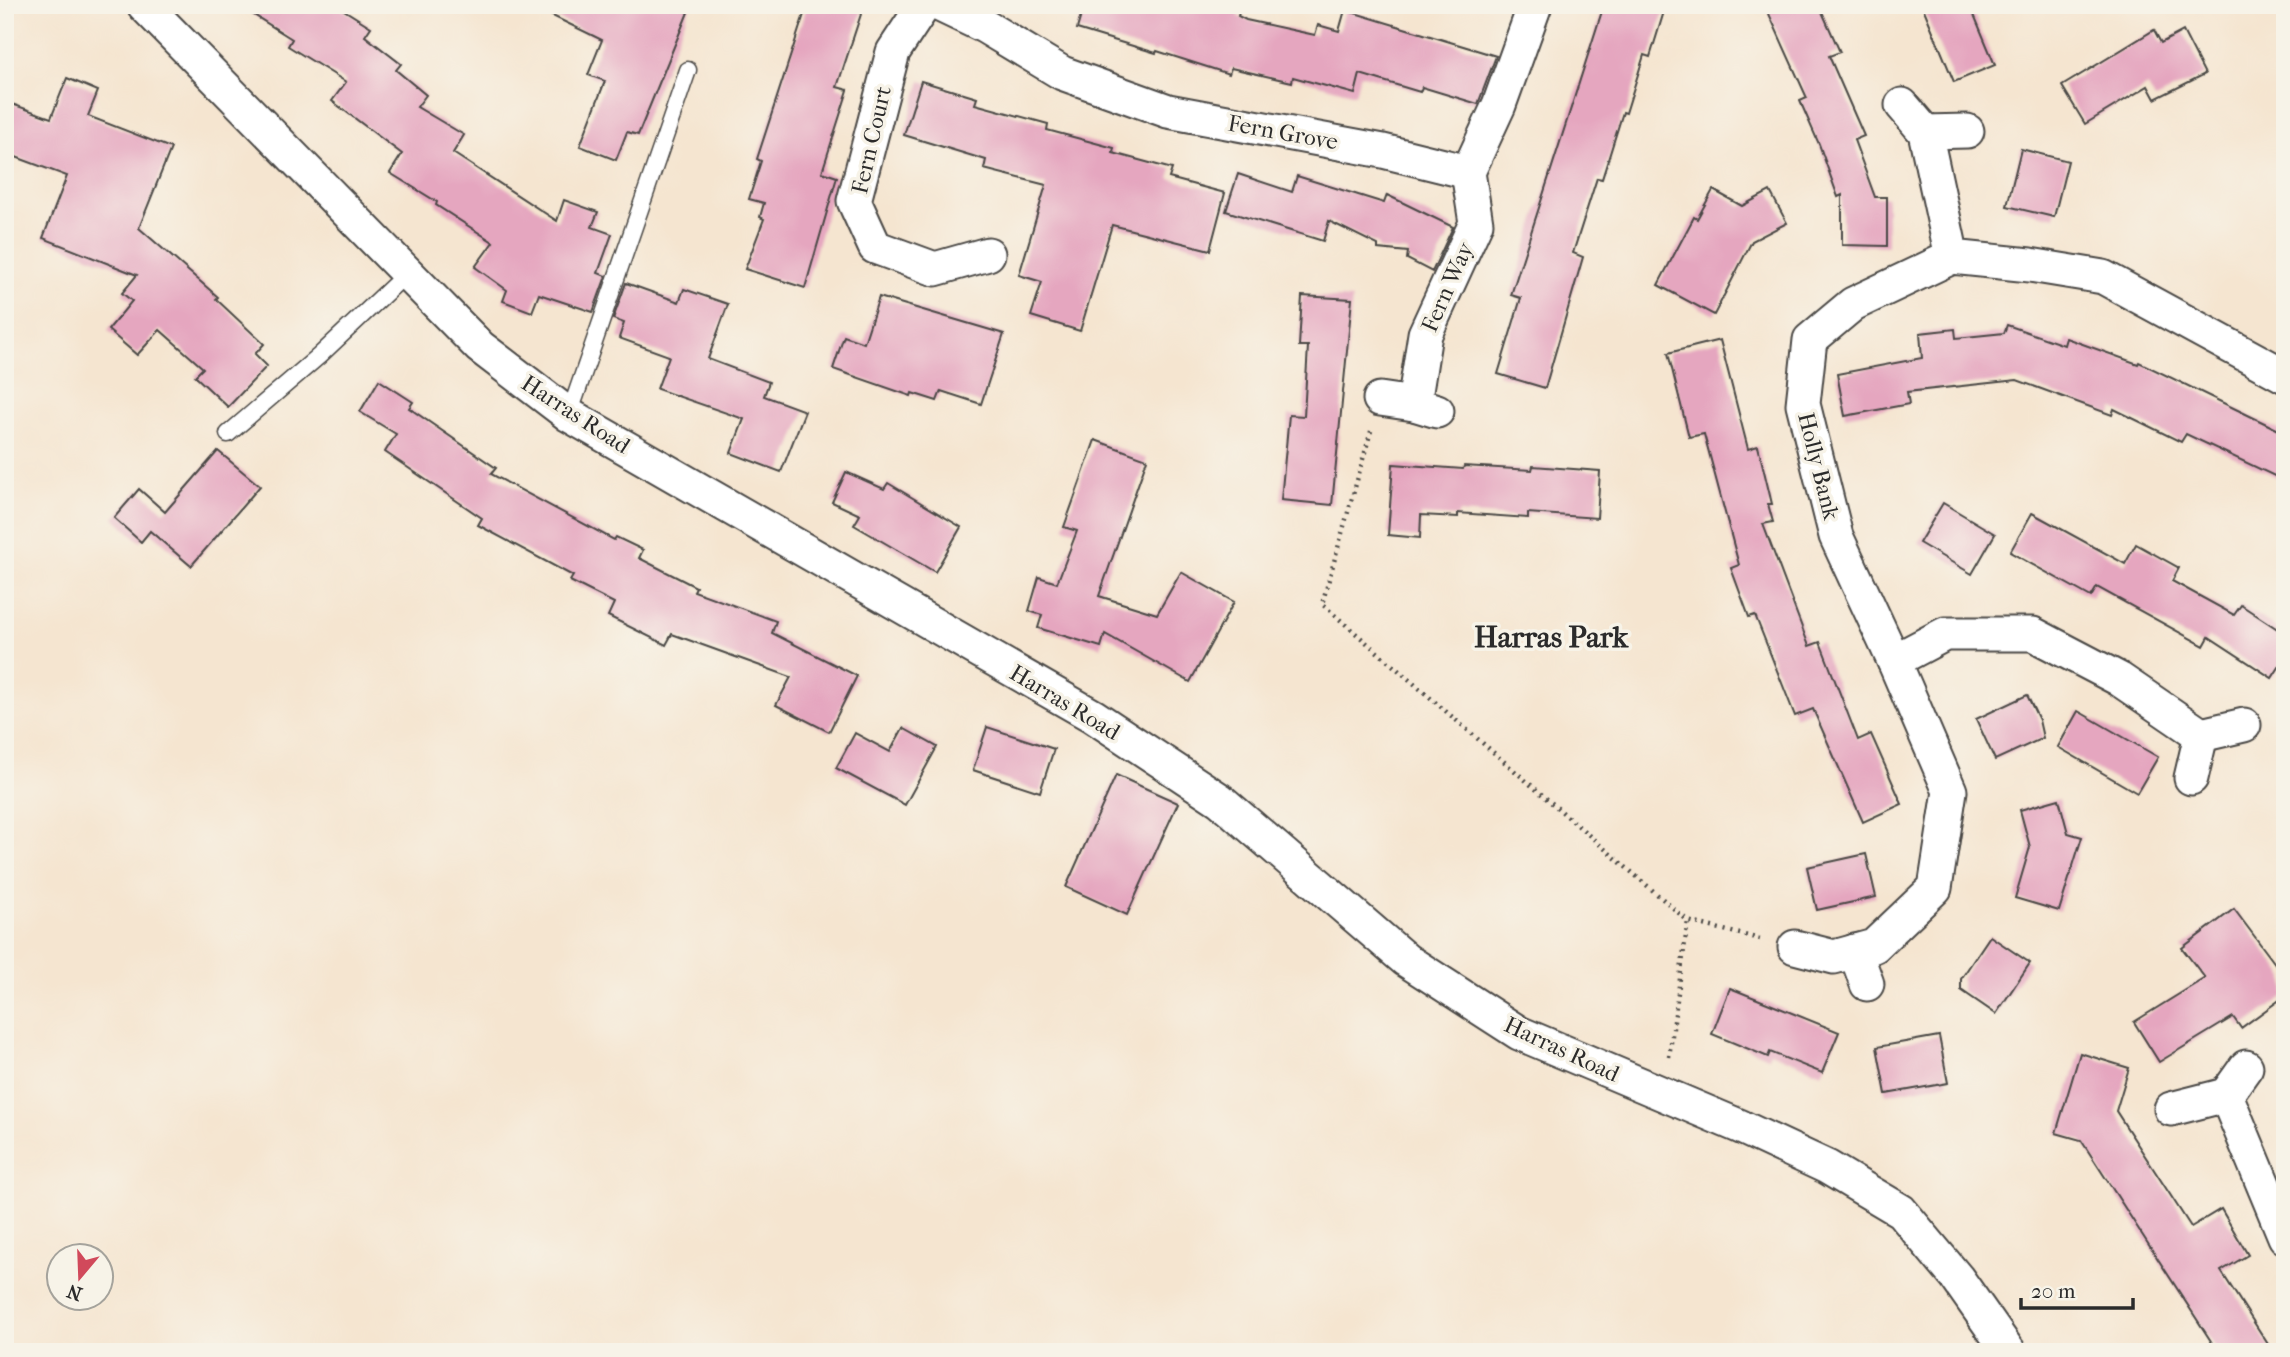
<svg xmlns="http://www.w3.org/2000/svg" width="2290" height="1357" viewBox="0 0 2290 1357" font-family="'IM FELL French Canon',serif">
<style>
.building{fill:#e5a6bf}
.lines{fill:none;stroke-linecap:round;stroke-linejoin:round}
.lane-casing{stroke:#494744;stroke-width:19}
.street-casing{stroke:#494744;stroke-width:37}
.path{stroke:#494744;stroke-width:4.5;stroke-dasharray:2 5;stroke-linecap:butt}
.lane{stroke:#fff;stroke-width:16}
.street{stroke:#fff;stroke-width:33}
.labels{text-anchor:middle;stroke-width:7;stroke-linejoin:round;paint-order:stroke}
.street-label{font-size:23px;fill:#2b2b2b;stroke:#f7f3e8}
.district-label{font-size:30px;font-weight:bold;fill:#2b2b2b;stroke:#f7f3e8}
</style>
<rect width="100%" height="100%" fill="#f7f3e8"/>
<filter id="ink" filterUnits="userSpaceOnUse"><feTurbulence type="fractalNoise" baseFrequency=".0143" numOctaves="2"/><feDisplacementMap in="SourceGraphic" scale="14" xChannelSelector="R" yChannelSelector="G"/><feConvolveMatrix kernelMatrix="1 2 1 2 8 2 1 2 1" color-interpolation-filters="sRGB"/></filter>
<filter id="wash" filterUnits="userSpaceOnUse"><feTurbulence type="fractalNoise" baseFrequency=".00686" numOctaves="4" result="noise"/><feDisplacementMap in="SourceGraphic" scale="28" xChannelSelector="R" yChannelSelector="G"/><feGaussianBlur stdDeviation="1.57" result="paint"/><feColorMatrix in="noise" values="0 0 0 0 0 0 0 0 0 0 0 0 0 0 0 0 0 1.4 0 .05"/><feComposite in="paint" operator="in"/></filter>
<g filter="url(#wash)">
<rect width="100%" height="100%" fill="#f5e5d0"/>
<g id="blocks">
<g class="building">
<path d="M238,5h98l35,22 -6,9 36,28 -5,6 30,25 -9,12 47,28 -11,18 104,68 7,-21 34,12 -6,15 20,7 -14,39 8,3 -13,36 -54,-18 -7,18 -29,-11 4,-11 -32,-23 18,-25 -57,-37 1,-3 -47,-29 12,-19 -70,-53 14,-19 -58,-36 4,-7z"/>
<path d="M530,5h161l-53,130 -11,-3 -11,28 -36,-14 25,-65 -17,-6 14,-35z"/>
<path d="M807,5h57l-27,82 11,3 -26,82 15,5 -32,111 -60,-19 19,-50 -4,-2 4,-14 -15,-4 12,-38 -4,-2z"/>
<path d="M1084,5h157l-3,11 8,4 69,15 3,-10 21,6 6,-21 151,46 -18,48 -56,-17 -2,5 -60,-18 -5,20 -62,-17 -1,5 -61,-14 -2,6 -72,-23 -1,2 -79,-24z"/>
<path d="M1604,5h62l-16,52 -6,-2 -18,58 -3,-1 -21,67 -5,-1 -24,75 10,4 -38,131 -47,-14 23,-76 -10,-3z"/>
<path d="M1765,5h54l21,47 -11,4 35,80 -10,4 21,57h12v49l-45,-1v-50l-4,2 -19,-53 -19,-43 7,-3z"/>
<path d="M1922,5h48l25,60 -41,17z"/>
<path d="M2154,30l7,13 22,-12 22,43 -50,25 -7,-13 -63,38 -23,-38z"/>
<path d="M67,78l31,13 -10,25 83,32 -32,80 79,69 -2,2 48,45 -9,10 12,12 -39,41 -33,-31 8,-8 -43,-38 -23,25 -29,-25 24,-29 -10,-8 15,-18 -94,-37 24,-62 -62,-23v-31l7,-18 39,14z"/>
<path d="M921,81l56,17 -2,6 73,20 -1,6 67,18 -1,5 59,16 -3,9 56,15 -15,57 -98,-25 -32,106 -49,-15 11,-34 -23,-7 27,-90 -62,-16 2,-9 -82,-25z"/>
<path d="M2021,149l47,12 -14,56 -47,-11z"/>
<path d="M1238,174l54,18 5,-16 87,27 3,-8 66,32 -21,45 -25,-13 1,-7 -30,-3v-4l-49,-24 -6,20 -97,-30z"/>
<path d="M1713,190l29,16 28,-15 17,32 -35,18 -38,74 -56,-30 36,-68 3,2z"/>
<path d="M626,283l53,19 5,-13 44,15 -20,55 61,23 -5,14 41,15 -24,61 -50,-19 13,-34 -87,-30 12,-33 -50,-18 5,-15 -11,-4z"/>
<path d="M1302,296l50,3 -20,206 -51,-5 8,-85 15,1 4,-70h-9z"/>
<path d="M879,297l125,37 -23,70 -40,-13 -4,10 -25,-8 -1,3 -78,-27 11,-33 20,7z"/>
<path d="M2007,325l57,20 2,-7 72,26 1,-2 146,71v48l-99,-47 -5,8 -67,-33 -2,6 -95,-35 -110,12 2,12 -64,12 -8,-42 85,-16 -2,-25 35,-4 1,9 48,-5z"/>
<path d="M1720,340l28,109 10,-3 14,58h-4l5,18 -10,2 46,122 11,-4 38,98 13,-6 31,70 -39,18 -50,-113 -18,7 -40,-101 -6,2 -18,-49 8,-3 -35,-131 -15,3 -21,-84z"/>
<path d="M379,380l34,22 -4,6 87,60 -5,6 123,66 2,-3 27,13 -4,8 57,29 -2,4 82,30 -4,12 85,43 -28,56 -53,-27 15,-28 -119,-43 -6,11 -58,-29 6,-13 -44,-22 3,-5 -95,-51 4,-7 -97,-66 11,-18 -36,-22z"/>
<path d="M1095,440l52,19 -48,137 58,18 24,-42 53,30 -44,80 -85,-48 -4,13 -63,-19 4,-13 -13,-4 10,-34 18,6 20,-52 -13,-4z"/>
<path d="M218,451l42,35 -69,80 -41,-35 -9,11 -27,-24 25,-29 26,23z"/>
<path d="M1393,464l70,5 1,-3 68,4 1,-4 67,5 -3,47 -69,-5v5l-70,-5v4l-37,-2 -1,23 -32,-3z"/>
<path d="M846,472l38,17 4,-6 73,44 -26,45 -81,-47 6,-10 -28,-13z"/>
<path d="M1943,503l52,31 -23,40 -53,-31z"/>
<path d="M2032,513l93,51 11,-20 43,24 -7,13 62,34 7,-10 44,29v24l-13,20 -63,-41 -5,9 -107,-59 -6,10 -81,-45z"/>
<path d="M2027,695l12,25 4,18 -48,22 -19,-41z"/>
<path d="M2078,711l80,46 -21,36 -79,-46z"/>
<path d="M987,727l67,22 -14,43 -67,-22z"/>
<path d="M903,728l34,19 -32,58 -69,-37 19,-35 35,19z"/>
<path d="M1116,775l62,28 -51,112 -61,-28z"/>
<path d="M2059,799l9,34 14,4 -23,74 -44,-13 15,-51 -10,-37z"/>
<path d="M1866,854l10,43 -59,13 -10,-43z"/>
<path d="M2234,909l51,68v19l-44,32 -8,-11 -74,45 -25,-40 71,-44 -23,-30z"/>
<path d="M1990,936l40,27 -34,51 -35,-24v-11z"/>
<path d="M1730,988l109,44 -17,41 -52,-21 -2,5 -56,-23z"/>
<path d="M1939,1036l9,47 -62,11 -9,-47z"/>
<path d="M2080,1053l49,15 -13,43 75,116 30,-18 27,46 -27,16 52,81h-55l-137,-212 -25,-7z"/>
</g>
</g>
</g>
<g filter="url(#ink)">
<use href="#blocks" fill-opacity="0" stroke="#494744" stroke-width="2"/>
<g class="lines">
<g class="lane-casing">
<g id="lane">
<path d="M569,415l119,-345"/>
<path d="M228,434l91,-78 88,-83"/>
</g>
</g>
<g class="street-casing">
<g id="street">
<path d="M144,5l336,342 89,68 524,301 127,84 186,160 113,73 220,93 88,41 74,44 56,67 52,74"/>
<path d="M924,5l-31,47 -39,149 21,46 60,22 53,-15"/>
<path d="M940,5l44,21 78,47 106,38 215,40 85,21"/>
<path d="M1902,105l23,27 27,125"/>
<path d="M1925,132l42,-1"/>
<path d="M1468,172l31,-67 36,-100"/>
<path d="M1380,399l34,5 23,7"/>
<path d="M1414,404l11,-70 51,-111 -8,-51"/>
<path d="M1894,661l51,-27h88l86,45 82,56 43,-10"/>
<path d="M2191,778l10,-43"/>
<path d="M1795,947l39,10 40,-11 61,-58 15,-97 -56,-130 -58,-125 -33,-132 7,-64 43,-36 99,-47 78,8 73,12 182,99"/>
<path d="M1855,951l12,33"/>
<path d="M2226,1095l20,-28"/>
<path d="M2171,1109l55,-14 59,142"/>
</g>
</g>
<g class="path">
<path d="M1371,431l-49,173 366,317"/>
<path d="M1669,1057l19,-136 72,18"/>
</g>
<use href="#lane" class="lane"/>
<use href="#street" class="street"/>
</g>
</g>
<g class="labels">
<g class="street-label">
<text transform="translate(1283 132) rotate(10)" y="8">Fern Grove</text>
<text transform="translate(871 140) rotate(-77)" y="8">Fern Court</text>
<text transform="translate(1447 287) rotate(-66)" y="8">Fern Way</text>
<text transform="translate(576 414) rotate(33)" y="8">Harras Road</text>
<text transform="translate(1819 466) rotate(76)" y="8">Holly Bank</text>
<text transform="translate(1065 702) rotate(31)" y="8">Harras Road</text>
<text transform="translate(1562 1049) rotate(25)" y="8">Harras Road</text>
</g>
<g class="district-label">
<text x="1551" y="647">Harras Park</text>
</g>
</g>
<rect width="2290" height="1357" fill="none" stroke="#f7f3e8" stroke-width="28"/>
<g transform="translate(80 1277) rotate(199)"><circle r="33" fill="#f7f3e8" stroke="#a5a39c" stroke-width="2"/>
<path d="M0-5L12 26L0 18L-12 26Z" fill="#d1495b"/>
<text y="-10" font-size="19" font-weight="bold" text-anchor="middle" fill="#2b2b2b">N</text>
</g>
<path d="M2021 1298v10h112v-10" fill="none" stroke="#2b2b2b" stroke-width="3.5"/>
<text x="2031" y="1298" font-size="21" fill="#2b2b2b" stroke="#f7f3e8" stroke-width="5" paint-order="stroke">20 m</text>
</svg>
